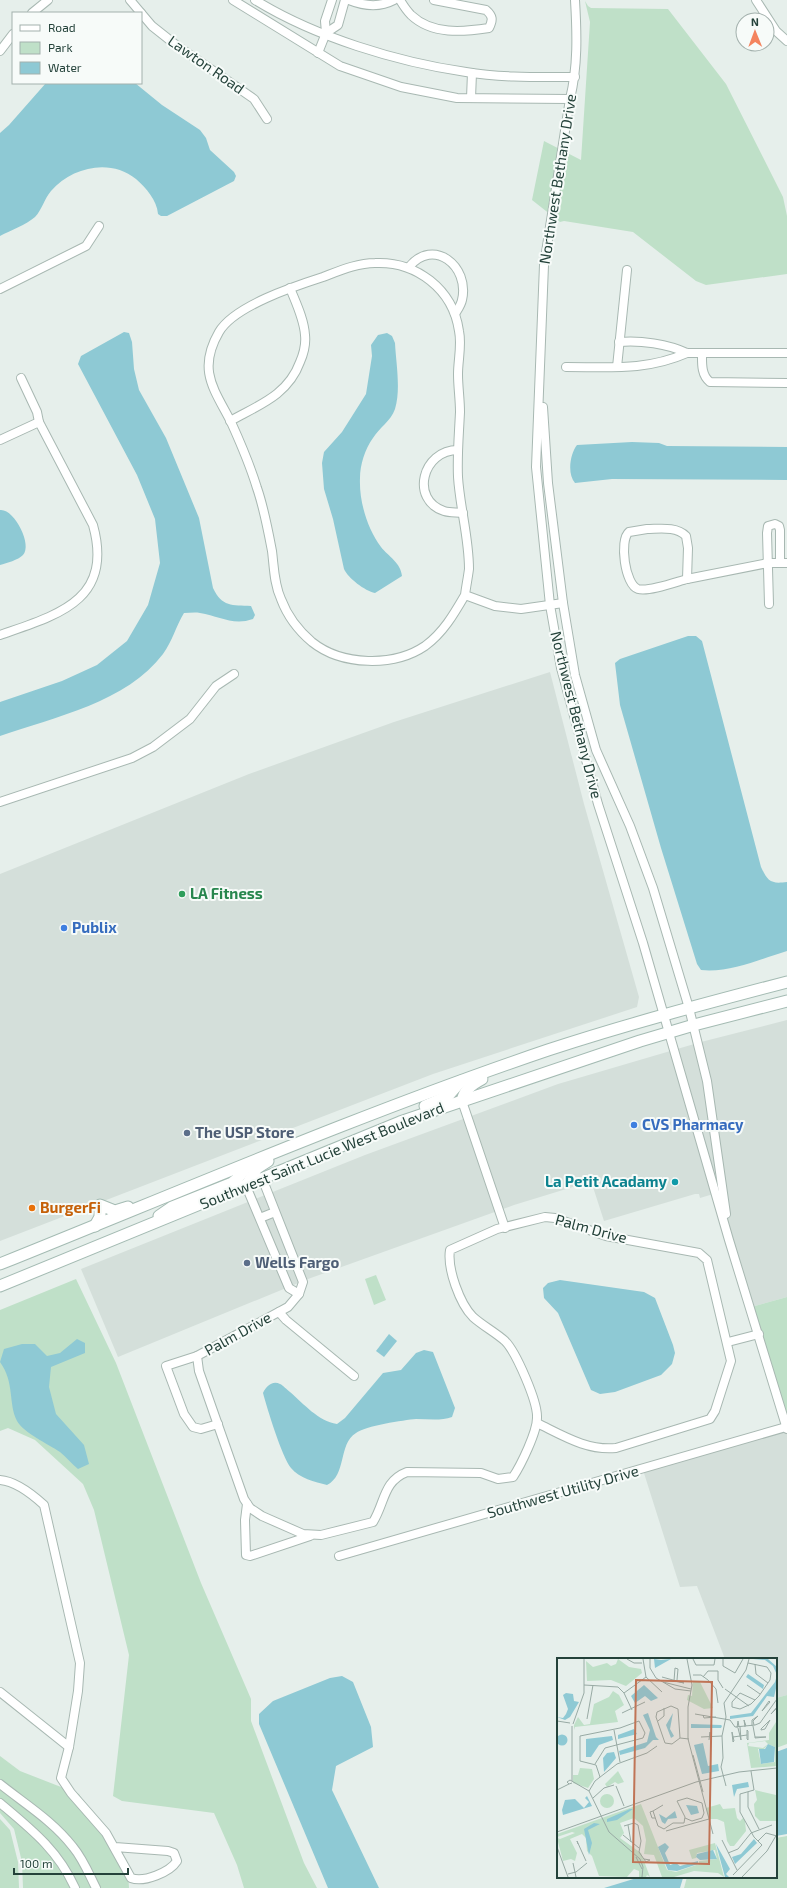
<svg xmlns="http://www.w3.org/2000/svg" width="787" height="1888" viewBox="0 0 787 1888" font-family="'Exo 2',sans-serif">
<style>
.built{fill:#d4dfda}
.green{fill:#bfe0c8}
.water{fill:#8ec9d4}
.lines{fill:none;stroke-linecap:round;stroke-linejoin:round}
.street-casing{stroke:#a8b8b2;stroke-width:10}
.secondary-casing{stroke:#a4bbb3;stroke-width:13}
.street{stroke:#fff;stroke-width:8}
.secondary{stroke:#fff;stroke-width:11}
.leisure-dot{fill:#2e9e5b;stroke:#f7fbf9;stroke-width:1.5}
.shop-dot{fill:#3f7fe0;stroke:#f7fbf9;stroke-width:1.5}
.service-dot{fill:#5c6f8a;stroke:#f7fbf9;stroke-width:1.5}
.culture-dot{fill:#0f9aa8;stroke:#f7fbf9;stroke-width:1.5}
.food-dot{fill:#e8710a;stroke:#f7fbf9;stroke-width:1.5}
.labels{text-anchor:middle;stroke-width:4;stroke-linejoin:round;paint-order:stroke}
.street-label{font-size:15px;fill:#24423a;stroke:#f7fbf9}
.leisure-label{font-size:15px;font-weight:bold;fill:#27864d;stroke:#f7fbf9;text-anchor:start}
.shop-label{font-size:15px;font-weight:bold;fill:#366cbe;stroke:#f7fbf9;text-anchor:start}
.service-label{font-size:15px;font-weight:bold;fill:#4e5e75;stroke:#f7fbf9;text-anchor:start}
.culture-label{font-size:15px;font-weight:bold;fill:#0d838f;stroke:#f7fbf9;text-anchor:end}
.food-label{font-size:15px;font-weight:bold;fill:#c56008;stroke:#f7fbf9;text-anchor:start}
.inset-road{fill:none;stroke:#98aaa4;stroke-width:1}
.view{fill:#c07456;fill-opacity:0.15;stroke:#c07456;stroke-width:2}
.inset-edge{fill:none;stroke:#24423a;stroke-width:2}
</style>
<rect width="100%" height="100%" fill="#e6efeb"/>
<g class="built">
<path d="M550,672l34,132 55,193 -2,10 -204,67 -433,167v-367l249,-100 145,-52z"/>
<path d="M787,1020v277l-36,10 -31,-115 -20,6 -1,-4h-4l-91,27 -12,-37 -3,-2 -75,23 -206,74 -190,78 -37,-88 284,-114 193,-71 143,-42z"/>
<path d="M787,1425v270l-11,3v-39h-51l-28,-73 -17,1 -37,-117z"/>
</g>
<g class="green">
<path d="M585,1l3,5 3,2 77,1 58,75 57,113 4,19v58l-81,11 -10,-4 -63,-49 -69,-11 -4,1 -28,-22 12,-59 37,19 9,-138z"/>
<path d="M376,1275l10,25 -12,5 -9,-26z"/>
<path d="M76,1279l40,84 85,220 50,116v22l53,142 13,25h-73l-7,-23 -23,-52 -92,-12 -9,-5 16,-141 -35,-145 -11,-26 -48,-44 -27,-12 -8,3v-121z"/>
<path d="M787,1297v128l-36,-118z"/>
<path d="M787,1695v49l-11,4v-50z"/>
<path d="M0,1756l20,15 59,23 49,78 1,16h-106l-1,-26 -8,-33 -14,-16z"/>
<path d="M0,1819l10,11 8,32 1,26h-19z"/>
<path d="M787,1836v52h-103l3,-11h89v-39z"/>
</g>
<g class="water">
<path d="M46,83h89l27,22 38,25 6,8 4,12 24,22 2,4 -2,5 -67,35h-6l-3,-2c-1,-14 -12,-26 -22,-35 -26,-21 -64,-12 -85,12 -7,8 -9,19 -16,26 -9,8 -24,13 -35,19v-103l9,-8z"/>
<path d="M124,332l5,1 3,9 2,27 5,21 27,48 33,80 14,70c9,19 19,17 38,18l4,9 -2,4c-20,7 -34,-3 -53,-6 -5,-1 -11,0 -16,0 -8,13 -12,29 -21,41 -36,48 -108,63 -163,82v-34l62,-21 35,-16 30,-24 21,-36 12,-42 -5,-44 -18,-44 -59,-111 3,-8z"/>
<path d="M387,333l5,3 3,7c1,20 6,46 0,66 -4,12 -16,19 -22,29 -8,11 -13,27 -13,40 -1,23 7,50 21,69 7,9 20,16 21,29l-27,17c-10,-2 -27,-15 -31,-24l-11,-50 -9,-30 -2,-26 2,-11 18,-20 24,-38 6,-38 -1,-11 7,-10z"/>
<path d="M632,442l27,1 8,3 120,1v33l-175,-1 -37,4c-8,-9 -5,-29 2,-38z"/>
<path d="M0,510c14,-2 33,35 23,45 -5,5 -16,8 -23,10z"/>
<path d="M688,636h8l6,5 59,226c7,15 10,17 26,15v69c-27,8 -57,22 -86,19l-4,-6 -36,-116 -41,-143 -5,-42 5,-4z"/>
<path d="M560,1280l84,12 11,6 18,47 2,8 -3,11 -11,11 -46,17 -15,2 -9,-4 -33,-77 -14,-15 -1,-10 5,-5z"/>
<path d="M389,1334l8,7 -13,16 -8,-6z"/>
<path d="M77,1339l8,4v10l-34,14 -2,20 7,27 28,31 5,19 -11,5c-6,-5 -12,-12 -18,-17 -12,-8 -36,-19 -43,-31 -9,-18 -2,-38 -17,-59l4,-13 18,-5h13l12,12 13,-3z"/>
<path d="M424,1350l9,2 22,56 -3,9c-11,4 -24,2 -36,2 -12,1 -51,7 -60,14 -18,11 -9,42 -29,52 -12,-3 -28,-7 -36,-17 -9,-11 -24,-60 -28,-75 3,-6 9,-13 17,-9 3,1 7,6 10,8 14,12 28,29 47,32l8,-6 38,-45 18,-3 15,-17z"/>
<path d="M342,1676l11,6 18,45 2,20 -37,19 -4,24 47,98h-51l-69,-164v-10l14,-13 57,-23z"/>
<path d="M787,1748v86l-11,2v-84z"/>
<path d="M640,1877h43v1l-3,10h-76z"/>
</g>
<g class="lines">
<g class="street-casing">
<g id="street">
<path d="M130,0l11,13"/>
<path d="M233,0l107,66 61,21 56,11 113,1"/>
<path d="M255,0c60,37 142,62 211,72 36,6 73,5 109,5"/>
<path d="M349,0c15,6 30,8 45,0"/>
<path d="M400,0c3,5 7,11 11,15 21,20 52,17 78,13 4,-8 4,-12 -3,-18l-52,-10"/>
<path d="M575,0c2,34 3,66 -5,99l-26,166 -8,202 14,138 11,63 37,136 45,139 86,297 58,189"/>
<path d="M756,0l20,31 11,10"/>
<path d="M32,13l16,-13"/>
<path d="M141,13l11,13 24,19 78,54 13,20"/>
<path d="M326,33l12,-8 7,-25"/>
<path d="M0,51l13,-17"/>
<path d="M318,53l8,-20 -1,-12 7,-21"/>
<path d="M471,98l1,-25"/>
<path d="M409,267c24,-30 61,-1 53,33 -1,5 -4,9 -7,14"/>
<path d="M0,289l86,-43 13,-20"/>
<path d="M619,342c21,-2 49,2 68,11h100"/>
<path d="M702,353c0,10 -1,22 8,29l77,1"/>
<path d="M566,367c44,0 80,4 121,-14"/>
<path d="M617,367l10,-97"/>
<path d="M21,378l16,34 2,10"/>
<path d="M543,407l5,76 15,120 12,72 21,75 34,76 23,62 36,120 18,73 19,133"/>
<path d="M230,421c29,-16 58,-26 70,-59 4,-9 6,-18 5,-27 -1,-16 -9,-32 -15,-47"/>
<path d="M0,440l39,-18 54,103c21,76 -36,90 -93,110"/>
<path d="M458,450c-36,0 -48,50 -14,61 6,2 13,1 19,2"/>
<path d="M647,529c12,0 29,-3 39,7l2,12 -1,31c-11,3 -38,13 -49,10 -13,-4 -19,-49 -9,-57z"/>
<path d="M687,579l81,-16h19"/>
<path d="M465,595c1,-8 3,-18 4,-26 0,-31 -9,-61 -11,-92 -1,-22 1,-43 2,-65 0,-13 -2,-25 -2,-38 0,-14 4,-29 1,-43 -6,-42 -43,-70 -84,-68 -18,0 -36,8 -52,14 -28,9 -89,29 -104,55 -22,38 -5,57 12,90 10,22 19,43 26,66 7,20 11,42 15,63 2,16 2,33 9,48 6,16 18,32 31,43 30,24 82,25 113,4 18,-13 29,-32 40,-51l30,11 26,3 42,-6"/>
<path d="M769,604l-2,-71 1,-7 7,-2 4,2 1,4v33"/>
<path d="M0,802l132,-44 21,-11 37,-28 26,-33 18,-12"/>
<path d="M462,1101l43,127"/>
<path d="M262,1178l41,104 -4,12 -11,13 -91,49 2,15 45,128 6,9 12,8 41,18 18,1 52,-13c12,-19 10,-41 34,-50l74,1 17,6 15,-2c8,-12 24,-45 24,-59 1,-16 -21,-66 -32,-77 -10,-9 -22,-15 -32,-24 -13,-13 -26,-48 -23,-67l47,-21 48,-12 10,1 51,18 93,17 8,7 24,101 -16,50 -5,8 -94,29c-29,3 -54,-13 -79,-25"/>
<path d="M246,1186l43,102 10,6"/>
<path d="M260,1218l15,-6"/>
<path d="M279,1312l7,8 68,56"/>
<path d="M728,1342l31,-8"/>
<path d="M197,1356l-31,10 18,48 9,13 8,2 17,-5"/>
<path d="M0,1480c15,1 33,15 44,25l36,158 -2,28 -9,56 -8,31 10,15 35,40 25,45c13,5 39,-6 46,-17l-3,-8 -6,-2 -53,-4"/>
<path d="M247,1504l-2,16 1,35 4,1 60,-20"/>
<path d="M339,1556l447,-129"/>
<path d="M0,1692l69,55"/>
<path d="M0,1784c25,20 53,37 73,63 10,12 16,27 23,41"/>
<path d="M0,1803c31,26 58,47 75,85"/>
</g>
</g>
<g class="secondary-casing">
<g id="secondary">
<path d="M462,1101c3,-12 9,-16 20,-22"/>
<path d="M425,1106l23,-10 13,-15"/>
<path d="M246,1186l11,-18 11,-7"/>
<path d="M159,1216l13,-9 60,-24 5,-4 11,-14"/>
<path d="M95,1226l5,-9v-12l15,6 13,-4"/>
<path d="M0,1264c182,-73 362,-151 548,-214 79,-26 159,-47 239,-68"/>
<path d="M0,1286l400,-164 240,-81 54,-16 93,-24"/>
</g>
</g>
<use href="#street" class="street"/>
<use href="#secondary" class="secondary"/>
</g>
<circle class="leisure-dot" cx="182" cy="894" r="4"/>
<g class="shop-dot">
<circle cx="64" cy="928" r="4"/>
<circle cx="634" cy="1125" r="4"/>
</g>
<g class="service-dot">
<circle cx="187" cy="1133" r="4"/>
<circle cx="247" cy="1263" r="4"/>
</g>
<circle class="culture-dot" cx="675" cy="1182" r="4"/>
<circle class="food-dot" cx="32" cy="1208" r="4"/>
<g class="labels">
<g class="street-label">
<text transform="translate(206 65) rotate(35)" y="5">Lawton Road</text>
<text transform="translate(558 179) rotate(-81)" y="5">Northwest Bethany Drive</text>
<text transform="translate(576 715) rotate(76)" y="5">Northwest Bethany Drive</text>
<text transform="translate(322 1156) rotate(-22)" y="5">Southwest Saint Lucie West Boulevard</text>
<text transform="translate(591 1229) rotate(15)" y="5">Palm Drive</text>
<text transform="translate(238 1334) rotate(-29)" y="5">Palm Drive</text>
<text transform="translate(563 1492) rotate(-16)" y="5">Southwest Utility Drive</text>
</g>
<g class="leisure-label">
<text x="190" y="899">LA Fitness</text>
</g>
<g class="shop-label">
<text x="72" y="933">Publix</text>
<text x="642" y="1130">CVS Pharmacy</text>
</g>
<g class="service-label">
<text x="195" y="1138">The USP Store</text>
<text x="255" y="1268">Wells Fargo</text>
</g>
<g class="culture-label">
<text x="667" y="1187">La Petit Acadamy</text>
</g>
<g class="food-label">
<text x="40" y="1213">BurgerFi</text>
</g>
</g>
<g transform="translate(557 1658)">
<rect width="220" height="220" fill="#e6efeb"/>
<path d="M61,1l11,8 12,2 1,4 -16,13 -15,-6 -24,1 -1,-20 7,6 14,-4 4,3 5,-2zM136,23l7,1 13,26 -9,1 -17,-9 1,-5 4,1zM56,33l6,4 5,10 -9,6 3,11 -43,5 -1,3v-5l4,-8 6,8 6,-1 4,-20 15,-7zM219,64l1,44 -26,2 -4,-25 22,-3v-7zM208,83l3,3 -5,4 -15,-2 1,-3zM211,86l7,3v15l-14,2 -3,-15h6zM23,110l12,1 2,10 -6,9 -15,-5v-8h5zM61,113l6,11 -6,2 -3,-2 -8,5 -2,-3zM198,132l21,5 1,26h-17l-5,-5 -1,-12 3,-4zM43 143a7 7 0 1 1 14 0a7 7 0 1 1-14 0ZM84,146l26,66 9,2 23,-8v-3l18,-2 -2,-9 -18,3 -1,5 -4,1 -3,-9 26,-7 9,34 -6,-4 -24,-2 -20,6h-12l-8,-22 -10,-1 2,-14 -3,-14 -9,-8 -14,5 4,10 -4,5 21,15 9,24 -3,-2 -1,2h-7v-6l-5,-2 -7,8 -28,-1 -7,-20 -5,-5 -1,-13 -4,-4 -12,5 7,14 -2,8 -4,-2 -8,2 -6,-23 3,1 15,-6 -3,-1 -15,5v-3zM163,146l3,5 12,-1 2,10 3,3 3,-3 2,3 1,10 -12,15h-4l-3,-5 -3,-19 -7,-3h-8l-3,-11z" fill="#bfe0c8" fill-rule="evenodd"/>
<path d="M97,1l7,1 10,-1 -16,9zM196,1h15l9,8v17l-3,13 -7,-1 -14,20 -23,3v-3l21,-3 24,-31 2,-7 -4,-9 -8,-6zM191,16l16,11 -1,4 -17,-12zM87,27l14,13 -7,3 -6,-5 -10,7 -4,-7zM9,35l7,1 1,7 5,1 -9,15 -5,3 -8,-3 6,1 3,-4 2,-5 -5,-14zM91,55l8,24 3,3h-6l-8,8 -25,7 -1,-4 28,-9 3,-12 -7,-15zM116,55l-3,16 4,7 -3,2 -5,-13zM134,66l30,1 1,1 -1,2h-30zM77,71l3,5 -19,5v-4zM-0.5 82a5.5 5.5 0 1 1 11 0a5.5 5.5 0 1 1-11 0ZM55,78l1,4 -14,5 -8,12h-5v-18zM146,85l5,23 10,-2 1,7 -17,3 -8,-29zM211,86l7,3 -1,15 -13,2 -2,-15h6zM57,94l2,6 -12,14 -1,-14 4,-5zM191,124l1,5 -12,2 -3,8 -2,-12zM30,138l5,10 -29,9 -1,-5 3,-10 10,-1 9,9 5,-6 -4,-4zM129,147l11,1 2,7 -8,2zM73,151h3l-16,11 -10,2v-3zM118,153l2,7 -9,1 -3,5 -3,-2 -3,-8 7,4zM37,165l6,1 -12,6 4,13 -3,12 -5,-26zM197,181l3,4 -22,21 -3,-7 9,-3zM108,185l4,4 -4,6 5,12 6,-2 4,3 18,-5v3l-21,7 -9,-1 -10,-23zM159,186l14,25 -4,5 3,3h-4zM156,192l4,9 -17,1 -4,-3 1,-3z" fill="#8ec9d4"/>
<path class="inset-road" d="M70,1l7,4h8M86,1l3,18 16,15M93,1v9l6,10 19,11 16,2M130,1l5,26 -4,22v32l25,95M136,1l3,6h18l1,-6M166,1v7l12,7 8,-14M191,5l19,4 4,6 -1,7 -11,16 -8,8 -11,5 -8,-2v-5l8,-9 15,7M198,6l1,10 12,9M118,10l3,1 -1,11M136,17h8l7,5 8,9 2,14M105,19l22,6 -10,-2M146,19l5,-6h10v9l5,8M117,23l1,-13M106,24l28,7M27,27l34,2 6,6 8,17M190,27l13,9M168,31l24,17M67,35l22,-16M212,43l1,1 -8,9zM220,49l-6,7 6,-6M65,55l23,-11M138,56l35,6 5,7 20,-2 5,-2 17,-24M146,57l1,3 12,-1M30,61l6,-34M213,62l-5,9 -4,1v-1zM0,63l13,2M101,63l6,-5v-8M16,66l11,-31v-34M195,68v-6l6,-4 -5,5 1,4M196,68l2,11v1l11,-1h-11M188,69l-1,-7 2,6M180,70l1,-7 1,6M181,70l3,12 -1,-13M57,72l6,32M190,72l1,1v9l-1,-1zM175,74l2,9 -1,1 -1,-9zM144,79l21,-1M176,79l14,-2M123,80l-2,-29 -7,-3 -14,6 -1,5 9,26 7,1 8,-6 9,1M152,82l1,-8v4M136,97l10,37M38,106l10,-16 38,-10 2,-5 -6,-12 -19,7 -40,8v25l16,4 4,12M15,123v-55M15,125l-3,1 -2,-2 3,-2 19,11 20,41 31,27 3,8 -1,10M59,128l8,20M169,128l-5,-19 2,-9 -1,-22 4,-19 -2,-14 22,-33 3,-11M0,132l12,-6M32,133l6,-10 22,-17 30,-11 10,-7M191,134v15l11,22M36,140l11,-10 10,-3M106,147l-10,6 5,15 6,3 9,-6h11l1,-6 -8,-16 10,-3 15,5 2,10 -2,5 -10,3 -7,-3M96,153l-3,1 2,6h3M71,167l3,17M67,168l10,-3 4,2 3,16 -2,11 7,10 4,-2 -6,-1M109,173l43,-12M0,174l139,-50 43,-10 38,-4M66,177l16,13M165,182l15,30M201,183l8,-8 11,3M21,186l-1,-3 9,20M0,189l11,30M171,195l10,-4 13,-16 21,-8M79,199l6,12M16,205l3,14M11,216l8,-2 11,-9M176,217l29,-30 -8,-8 -14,-25v-18l14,-4 -3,-19M185,219l25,-26 10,-17"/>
<path class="view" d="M79,22l76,2 -3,182 -76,-2z"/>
<rect width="220" height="220" class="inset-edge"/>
</g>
<rect x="12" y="12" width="130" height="72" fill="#f7fbf9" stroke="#a3b1ad"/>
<rect x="20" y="25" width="20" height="6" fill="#ffffff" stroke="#a3b1ad"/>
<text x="48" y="32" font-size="12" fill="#24423a">Road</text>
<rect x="20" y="42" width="20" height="12" fill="#bfe0c8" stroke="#a3b1ad"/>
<text x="48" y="52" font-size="12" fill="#24423a">Park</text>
<rect x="20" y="62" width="20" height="12" fill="#8ec9d4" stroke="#a3b1ad"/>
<text x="48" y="72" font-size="12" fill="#24423a">Water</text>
<g transform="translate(755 32) rotate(359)"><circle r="19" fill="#f7fbf9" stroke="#a3b1ad"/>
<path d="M0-3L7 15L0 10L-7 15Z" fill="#f4845f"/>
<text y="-6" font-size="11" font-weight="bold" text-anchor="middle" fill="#24423a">N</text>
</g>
<path d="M14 1868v6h114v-6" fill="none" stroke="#24423a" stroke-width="2"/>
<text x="20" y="1868" font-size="12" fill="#24423a" stroke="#f7fbf9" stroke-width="3" paint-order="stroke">100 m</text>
</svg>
